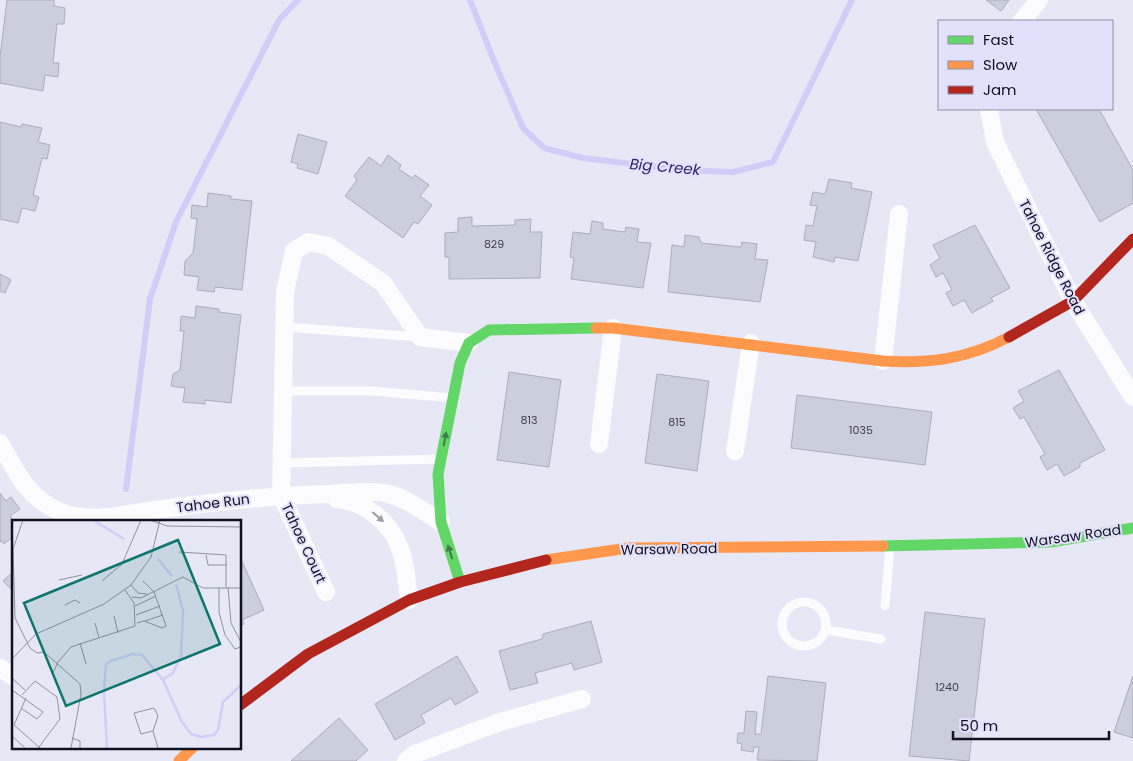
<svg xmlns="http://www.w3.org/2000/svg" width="1133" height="761" viewBox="0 0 1133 761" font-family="Poppins,sans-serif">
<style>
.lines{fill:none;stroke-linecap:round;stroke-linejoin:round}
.stream{stroke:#d0cef8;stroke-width:6}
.building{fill:#cbcedd;stroke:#aaadbb}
.lane{stroke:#fcfbfe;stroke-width:9}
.street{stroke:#fcfbfe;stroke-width:18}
.fast{stroke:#63d668;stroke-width:11}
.slow{stroke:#ff974d;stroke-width:11}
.jam{stroke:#b3261e;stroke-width:11}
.oneway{fill:#3f7d48}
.oneway2{fill:#9e9da5}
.labels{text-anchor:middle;stroke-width:4;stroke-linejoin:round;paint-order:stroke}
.number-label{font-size:11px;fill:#40404f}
.street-label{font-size:14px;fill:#121120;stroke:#e2e1fc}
.water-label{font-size:15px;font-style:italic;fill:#32226d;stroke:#e2e1fc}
.inset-river{fill:none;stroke:#d0cef8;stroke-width:2.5}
.inset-road{fill:none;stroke:#9291a0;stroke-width:1}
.view{fill:#0f766e;fill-opacity:0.15;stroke:#0f766e;stroke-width:2.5}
.inset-edge{fill:none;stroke:#121120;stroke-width:2.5}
</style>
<rect width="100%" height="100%" fill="#e8e7f6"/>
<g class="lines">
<g class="stream">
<path d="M470,0l24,61 29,67 21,20 39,10 99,12 51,2 40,-10 79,-162"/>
<path d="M126,489l24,-190 26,-77 103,-202 19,-20"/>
</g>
</g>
<g class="building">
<path d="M7,0h47v6l11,2 -1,16h-7l-4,39h6l-1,14 -13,-2 -2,16 -43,-8v-26z"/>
<path d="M986,0h23l-8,11z"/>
<path d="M1036,109h63l34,61v33l-33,19z"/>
<path d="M0,122l21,5 1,-3 20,4 -4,14 12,3 -3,14 -5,-1 -9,37 6,2 -4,14 -13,-3 -4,15 -18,-4z"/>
<path d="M298,134l29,8 -9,32 -21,-6 1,-4 -7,-2z"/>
<path d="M388,155l13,10 -2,4 13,9 3,-3 14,10 -9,11 12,9 -14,19 -4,-2 -11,16 -58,-42 12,-16 -3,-4 15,-19 12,9z"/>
<path d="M829,179l23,4 -1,5 21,4 -14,69 -23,-4 -1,5 -21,-5 3,-15 -12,-2 2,-15 7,1 4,-20 -7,-1 3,-13 12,2z"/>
<path d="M208,193l23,3v3l21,2 -10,89 -27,-3 -1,5 -17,-2 2,-13 -15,-2 1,-14 8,-8 4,-34 -6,-1 1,-13 15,2z"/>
<path d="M472,217v9l43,-1v-5l16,-1 -1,13h12l-2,46 -91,1v-22h-4v-24l13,-1v-14z"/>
<path d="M592,221l11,2v6l22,3 1,-5 13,2 -2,13 14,1 -8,45 -72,-9 3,-21 -4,-1 3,-25 17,2z"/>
<path d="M975,225l35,63 -19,10 2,3 -21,12 -8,-13 -11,6 -7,-13 6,-3 -9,-17 -7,4 -6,-12 10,-7 -7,-13z"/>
<path d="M685,235l14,2 2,6 40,4 1,-5 15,2 -2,15 13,1 -8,42 -92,-10 4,-47 12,2z"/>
<path d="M0,274l11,6 -6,13 -5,-2z"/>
<path d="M196,306l23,3v3l22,3 -10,88 -26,-3v4l-22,-2 2,-14 -14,-2 2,-12 7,-4 4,-39h-4l1,-15 14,2z"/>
<path d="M1059,370l46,80 -25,13v4l-16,9 -7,-12 -10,6 -7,-13 5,-3 -21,-37 -4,2 -7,-11 11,-7 -6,-10z"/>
<path d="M509,372l52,8 -12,87 -52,-7z"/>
<path d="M657,374l52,7 -12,90 -52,-8z"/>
<path d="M797,395l135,17 -7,53 -134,-17z"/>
<path d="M0,493l6,8 5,-4 9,12 -10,7 4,6v14l-10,8 -2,-3 -2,1z"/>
<path d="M240,557l24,53 -22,10 2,4 -4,2z"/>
<path d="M14,571v21l-11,-11z"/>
<path d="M925,612l60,7 -16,142 -60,-5z"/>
<path d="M591,621l11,41 -28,8 -2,-7 -37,10 3,10 -28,7 -11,-39 43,-12 1,-5z"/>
<path d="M457,656l21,36 -23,13 -4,-7 -30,17 4,8 -30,17 -20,-36z"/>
<path d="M768,676l58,7 -9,78 -60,-1 2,-13h-5l-1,5 -12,-2 1,-6 -5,-1 1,-10h6l2,-22 11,1 -2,22h6z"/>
<path d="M1133,676v62l-19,-6z"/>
<path d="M339,718l29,32 -12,11h-65z"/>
</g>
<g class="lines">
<g class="lane">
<path d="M284,327l136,10"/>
<path d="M283,391h89l81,7"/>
<path d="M282,463l159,-4"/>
<circle cx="804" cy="624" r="22"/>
<path d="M885,606l5,-60"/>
<path d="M826,630l55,9"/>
</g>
<g class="street">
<path d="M1022,21l17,-21"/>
<path d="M989,109l6,33 78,159 60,96"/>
<path d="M883,361l16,-147"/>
<path d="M0,443c17,30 27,55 61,69 29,12 63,2 93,-2 59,-8 117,-15 177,-16 17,-1 36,-4 53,-1 20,3 40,19 57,29"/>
<path d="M599,444l14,-116"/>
<path d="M735,451l16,-108"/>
<path d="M337,499c27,2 52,22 62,47 7,16 8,38 10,54"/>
<path d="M326,592l-45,-97 4,-203 9,-41 15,-9 19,4 55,37 37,54 49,6"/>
<path d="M0,668l14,9"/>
<path d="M406,761l9,-7 82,-31 85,-24"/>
</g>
<g class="fast">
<path d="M883,546l168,-4 82,-14"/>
<path d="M460,582l-19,-60 -3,-48 22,-111 9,-20 20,-13 107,-2"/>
</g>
<g class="slow">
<path d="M596,328h17l270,33c46,3 84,-2 126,-24"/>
<path d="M546,560l82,-12 255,-2"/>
<path d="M179,761l14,-14"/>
</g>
<g class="jam">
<path d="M1009,337l64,-36 60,-62"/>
<path d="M240,705l68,-51 101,-54 51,-18 86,-22"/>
</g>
</g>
<defs><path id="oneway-solid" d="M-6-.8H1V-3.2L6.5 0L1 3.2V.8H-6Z" transform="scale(1.25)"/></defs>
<g class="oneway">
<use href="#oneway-solid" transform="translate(445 439) rotate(-79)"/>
<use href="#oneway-solid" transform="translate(450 552) rotate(-108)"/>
</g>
<use class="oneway2" href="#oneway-solid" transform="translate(378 517) rotate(41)"/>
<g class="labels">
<g class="number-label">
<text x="494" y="248">829</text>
<text x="529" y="424">813</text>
<text x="677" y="426">815</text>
<text x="861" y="434">1035</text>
<text x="947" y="691">1240</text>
</g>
<g class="street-label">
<text transform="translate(1052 257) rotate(63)" y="5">Tahoe Ridge Road</text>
<text transform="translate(213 503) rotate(-7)" y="5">Tahoe Run</text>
<text transform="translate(1073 536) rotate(-8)" y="5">Warsaw Road</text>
<text transform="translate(304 543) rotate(65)" y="5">Tahoe Court</text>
<text transform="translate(669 549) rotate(-1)" y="5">Warsaw Road</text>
</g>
<g class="water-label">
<text transform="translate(665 167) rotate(5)" y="5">Big Creek</text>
</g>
</g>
<g transform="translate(12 520)">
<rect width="229" height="229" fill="#e8e7f6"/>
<path class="inset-river" d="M81,0l31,19M146,39l14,17M151,159l10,-6 8,-17 2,-45 -7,-27M95,228l-3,-57 2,-27 5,-3 21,-7 10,1 21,25 19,42 9,12 10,3 13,-2 4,-5 5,-28 18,-17"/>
<path class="inset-road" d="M11,0l-10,29 2,69 15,30 7,5 7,-1 36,32 1,10 -10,54M138,0l17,6 74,1M167,32l47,3v32M194,35l2,10h19M47,60l23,-5M90,61l20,-17 19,-44M119,65l7,8 9,1M216,67l3,36 10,19M207,68v24l6,23 10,14 6,-2M120,77l9,1 42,-21 20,11h38M53,85l10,-5 5,3M123,86l21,-10M124,95l24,-9M102,96l4,17M133,101l18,-6M83,103l4,15M125,103l7,-2 18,7 4,-2 -12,-34 -11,-11M68,123l6,21M0,139l24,-25 68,-30 27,-19 20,-28 9,-37M40,155l6,-13 13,-15 64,-21 -1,-23 -9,-13M0,158l13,12M0,170l31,22 -6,7 -16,-11M10,175l13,-14 22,16 3,22 -21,28M14,178l-12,27 26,23M142,188l4,8 -5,15 -12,3 -7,-21zM141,211l5,17M0,216l13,12M60,218l8,3v7"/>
<path class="view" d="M166,20l42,104 -154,62 -42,-103z"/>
<rect width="229" height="229" class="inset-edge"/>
</g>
<rect x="938" y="20" width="175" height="90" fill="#e2e1fc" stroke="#8f8ea4"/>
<rect x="948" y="36" width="25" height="8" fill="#63d668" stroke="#8f8ea4"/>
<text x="983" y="45" font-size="15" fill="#121120">Fast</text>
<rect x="948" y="61" width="25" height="8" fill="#ff974d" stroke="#8f8ea4"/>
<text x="983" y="70" font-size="15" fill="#121120">Slow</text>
<rect x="948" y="86" width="25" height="8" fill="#b3261e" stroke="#8f8ea4"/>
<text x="983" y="95" font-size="15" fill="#121120">Jam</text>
<path d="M953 731v8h156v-8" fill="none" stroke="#121120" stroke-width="2.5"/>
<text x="960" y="731" font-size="15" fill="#121120" stroke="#e2e1fc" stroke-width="4" paint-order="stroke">50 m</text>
</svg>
